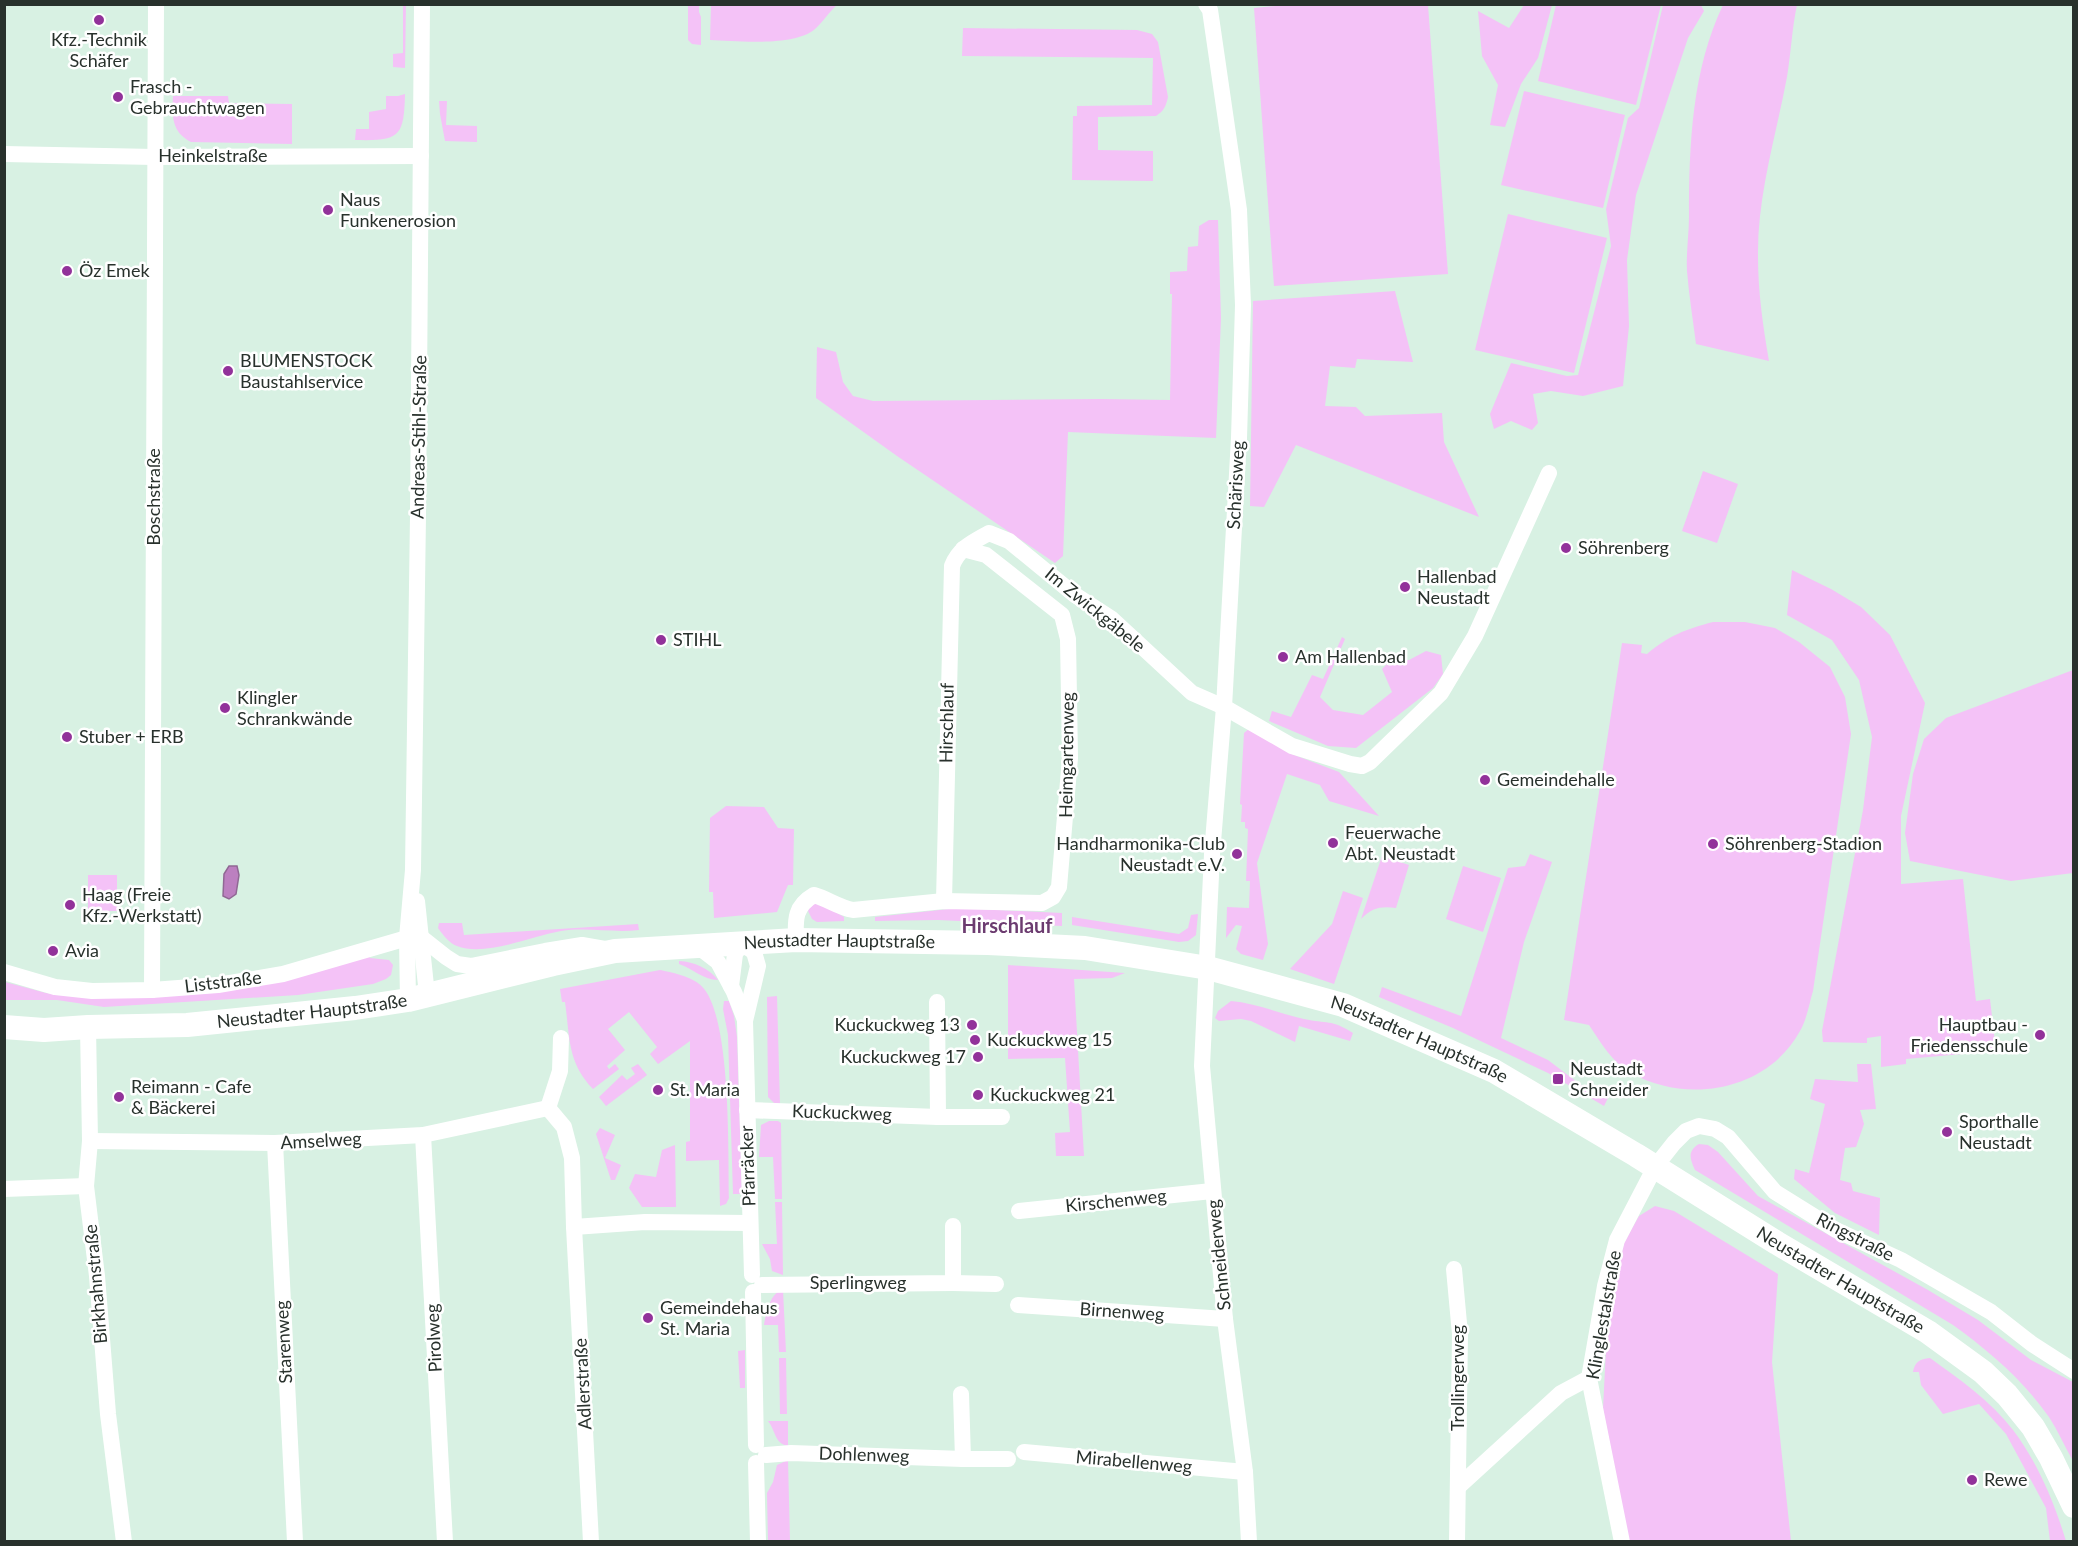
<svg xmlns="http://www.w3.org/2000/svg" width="2078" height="1546" viewBox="0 0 2078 1546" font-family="Lato,sans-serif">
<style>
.green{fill:#f4c2f7}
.water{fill:#bc80c0;stroke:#906894;stroke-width:1.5}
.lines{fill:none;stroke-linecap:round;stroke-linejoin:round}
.street{stroke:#fff;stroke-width:16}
.secondary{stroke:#fff;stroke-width:24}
.poi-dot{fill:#92329a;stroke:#fff;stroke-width:2}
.labels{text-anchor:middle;stroke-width:5;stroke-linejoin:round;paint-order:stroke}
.poi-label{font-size:18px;fill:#28312c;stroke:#fff;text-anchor:start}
.street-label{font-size:18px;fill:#28312c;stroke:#fff}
.neighbourhood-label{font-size:20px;font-weight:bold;fill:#6c3c70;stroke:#fff}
</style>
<rect width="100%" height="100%" fill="#d8f1e3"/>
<g class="green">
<path d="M1298,4l130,1 20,269 -174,12 -20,-278z"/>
<path d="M403,5h3l-1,63 -12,-1v-13l10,-1z"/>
<path d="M688,5h11v7l2,5v28l-9,-1 -4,-4z"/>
<path d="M711,5v-1l126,1c-8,7 -14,17 -22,24 -21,18 -78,12 -105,11z"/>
<path d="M1524,5h28l-14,53 -17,26 -16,43 -15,-2 8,-40 -16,-29 -4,-45 31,17z"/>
<path d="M1556,5h105l-25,100 -98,-24z"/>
<path d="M1663,5h38l3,6 -16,27 -52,157 -9,65 2,66 -6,60 -40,10 -32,-5 -18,3 5,29 -6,7 -21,-9 -17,8 -4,-15 21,-51 56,13 11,-1 33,-129 -5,-37 22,-91 11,-10z"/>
<path d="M1723,5h74c-5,23 -6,48 -10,72 -11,59 -30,119 -29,180 0,35 5,69 11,104l-73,-17c-3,-24 -7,-48 -9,-73 -1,-18 2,-37 2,-55 0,-72 3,-146 34,-211z"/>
<path d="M963,28l174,2 15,4 6,8 10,55c-2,9 -4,14 -12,19l-58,1v33l55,1v30l-81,-1 1,-64h4v-10l75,-1 1,-47 -191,-2z"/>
<path d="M1524,91l101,24 -22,93 -102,-23z"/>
<path d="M405,94c-1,44 -6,47 -50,46l1,-11h13v-17l17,-3v-13h12z"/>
<path d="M173,96h55l1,7 63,1v40l-101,-2c-20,-10 -19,-27 -18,-46z"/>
<path d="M439,101h8l-1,24 31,1v16l-32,-1 -5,-27z"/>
<path d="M1508,214l99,24 -33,135 -99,-23z"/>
<path d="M1209,220h9l3,98 -5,120 -148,-6 -5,124 -8,7 -158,-107 -81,-58 1,-51 19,5 7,30 10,14 20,5 228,-2 69,1 2,-106h-2v-22l17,-1 1,-24 10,-1 1,-20z"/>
<path d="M1395,291l18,71 -56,-3 -2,9 -25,-2 -5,40 31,1 9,9 77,-3 2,29 35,75 -183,-72 -32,62 -14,-1 3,-205z"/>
<path d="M1703,471l35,13 -21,59 -35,-12z"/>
<path d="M1792,570l39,19 30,18 29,28 35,68 -24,113v68l62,-5 13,122 14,-2 6,52 -90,8v5l-25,3v-31l-14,2v5l-44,-1 -1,-11 41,-221 9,-73 -13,-57 -27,-40 -45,-25z"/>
<path d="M1713,622h32l30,6 24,14 31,25 15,30 6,37 -38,257c-4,13 -6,28 -13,40 -32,59 -112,74 -169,42 -19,-11 -30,-30 -42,-48l-25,-5 58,-377 20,2 -1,8 6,1c21,-18 39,-25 66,-32z"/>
<path d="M1342,637l3,2 -25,58 13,13 30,5 29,-23 -10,-23 10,-10 17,1 17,-9 15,4 2,19 -10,14 -77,60 -28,-2 -59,-25 3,-10 19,6 21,-42 11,4z"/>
<path d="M2073,670v203l-62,8 -101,-20 -5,-28 8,-59 11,-35 22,-21z"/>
<path d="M1250,728l39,25 50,19 40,44 -50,-15 -9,-16 -33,-11 -30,89 11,81 -5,16 -22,-6 -5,-5 6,-23 -6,-1 -10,13 1,-31 22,1 1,-27h-4l2,-52 -3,-1v-6h-4l1,-17 -2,-1 4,-71z"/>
<path d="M726,806l38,1 14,21 16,1 -1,56h-5l-11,27 -63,6 -1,-26h-4l1,-74z"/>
<path d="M1530,854l22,8 -28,80 -23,96 47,22 33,25 28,11 -5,10 -56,-33 -95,-45 -74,-31 3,-10 79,29 47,-148 17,-2z"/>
<path d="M1382,856l27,9 -13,43c-16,-2 -24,0 -35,11z"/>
<path d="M1463,866l38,12 -18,54 -37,-13z"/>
<rect x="88" y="875" width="29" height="36"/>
<path d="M1343,891l20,7 -29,86 -44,-15 42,-45z"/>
<path d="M818,902l26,15v4l-27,1 -5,-3 -4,-8 3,-7z"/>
<path d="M958,908l104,5v13l-124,-6 -63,1v-4z"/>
<path d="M1198,914l-2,21 -8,6 -9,1 -107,-17v-8l107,17 9,-6 3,-13z"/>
<path d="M439,923h23l2,12 174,-11 1,6c-26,3 -52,-3 -78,1 -29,5 -76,26 -104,15 -8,-3 -14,-11 -19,-18z"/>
<path d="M369,955l1,3 19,2 4,5 -2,10 -5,4 -13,5 -75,11 -194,12 -47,-7h-52v-18l41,11 37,4z"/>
<path d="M679,961c16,1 29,7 39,19 -14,0 -25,-11 -39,-16z"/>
<path d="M1008,965l117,8 -13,5 -38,1 10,177h-28l-1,-23 15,-1 -5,-74 -57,1z"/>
<path d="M660,970c14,3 36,7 45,20 26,36 23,160 24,208l-3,6 -6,2 -1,-46 -33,1v-19l4,-1v-100l-32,23 -8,-10 7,-7 -28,-35 -21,17 17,21 -18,16 2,3 6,-5 4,5 -26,20c-26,-27 -23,-52 -28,-87h-3l-2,-13z"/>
<path d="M777,996l3,108 -6,-1 -6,-6 -1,-100z"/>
<path d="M724,1001h5l5,15 3,21 5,157h-9l-5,-159 -5,-26z"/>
<path d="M1231,1001c25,2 49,13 73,18 23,5 27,0 49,14l-3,8 -51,-15 -4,16 -44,-21 -10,-2 -22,2 -4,-3 3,-7z"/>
<path d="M638,1064l9,11 -41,31 -7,-9 23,-22 5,5 8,-6 -4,-6z"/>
<path d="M1857,1064h14l5,45 -16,1 4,14 -8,23 -11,1 -5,32 11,3 2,8 27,7 -1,37 -44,-22 -41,-34 1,-10 14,4 16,-69 -15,-5 5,-20 43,3z"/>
<path d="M769,1121h9l3,2 1,76h-7l-2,-42h-14l2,-32z"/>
<path d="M600,1128l15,7 -10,23 16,7 -6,15h-4l-15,-46z"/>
<path d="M1699,1144l9,1 10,7 40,44 170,94 50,30 53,40 42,22v79c-8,-14 -15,-30 -24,-44 -26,-37 -60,-66 -96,-92l-258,-155c-5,-11 -8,-19 4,-26z"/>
<path d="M675,1145l1,62h-34l-13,-19 6,-14 21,3 6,-27z"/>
<path d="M775,1202h7l1,73 -11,-4 -2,-12 -8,-15h15z"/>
<path d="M1655,1206l19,5 104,63 -6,88 19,179 -162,1 -26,-133 5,-100 16,-66 15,-27z"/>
<path d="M783,1290l3,62h-7l-1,-27h-14c2,-11 6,-33 19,-35z"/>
<path d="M745,1350v38h-5l-2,-37z"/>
<path d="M786,1358l1,56h-7l-1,-56z"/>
<path d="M1930,1358c29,21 61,43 83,72 25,33 41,72 53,111h-16l-4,-33 -40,-74 -27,-30 -36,10 -22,-29 -2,-13h-6c2,-10 6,-13 17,-14z"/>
<path d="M768,1421h20v25c-14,-3 -12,-15 -20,-25z"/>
<path d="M788,1460l2,81 -22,-1 -1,-47 6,-11 4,-17z"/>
</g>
<path class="water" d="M229,866h8l2,9 -3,19 -7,5 -6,-3 1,-22z"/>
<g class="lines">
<g class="street">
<path d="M1206,4l4,6 29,200 4,95 -4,133 -15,269 -12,147 -10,212 23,253 20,153 4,70"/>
<path d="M4,154l151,3 266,-1"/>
<path d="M417,901l10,94"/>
<path d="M944,901l8,-335c7,-18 21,-24 37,-33l20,8 66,54 37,24 80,74 32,14 68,39 58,18 12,2 8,-4 71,-69 34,-57 74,-163"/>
<path d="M796,940c-1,-21 -1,-34 18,-45 14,4 24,12 39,15l91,-9 98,2 11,-6 6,-10 11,-129 -2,-119 -6,-24 -76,-60 -23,-6"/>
<path d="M696,945l22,17 16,30 11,28"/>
<path d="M4,972l51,15 37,4 60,-1 66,-5 65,-11 124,-36h15l24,19 11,7 14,2 74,-15 37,-6 23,4"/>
<path d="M731,986l4,-32 7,-11 12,9 4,14 -13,55 7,254"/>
<path d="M152,990l4,-986"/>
<path d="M408,1000l-1,-62 6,-68 5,-355 4,-511"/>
<path d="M88,1027l2,114 -4,45 11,90 11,138 16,128"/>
<path d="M561,1038l-1,33 -12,37 16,19 8,31 2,69 17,315"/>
<path d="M747,1110l191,7 -1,-115"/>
<path d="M938,1117h64"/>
<path d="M423,1135l22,407"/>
<path d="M90,1141l185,2 148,-8 125,-27"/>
<path d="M275,1143l20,399"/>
<path d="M4,1189l82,-3"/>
<path d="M1019,1211l193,-20"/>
<path d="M574,1227l71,-5 105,1"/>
<path d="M1454,1269l6,65 -3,208"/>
<path d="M953,1283l43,1"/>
<path d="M762,1285l191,-2v-57"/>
<path d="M753,1292l3,153"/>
<path d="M1018,1305l207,14"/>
<path d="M1024,1452l221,20"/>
<path d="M766,1455l25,-2 172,6 -2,-65"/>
<path d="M963,1459h45"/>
<path d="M756,1463l2,79"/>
<path d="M1458,1487l103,-94 28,-15"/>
<path d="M1622,1542l-33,-164 16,-92 12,-46 38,-73 19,-24 12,-12 13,-5 16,3 13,8 47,55 61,38 65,30 90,52 41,32 42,27"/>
</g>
<path class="secondary" id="s1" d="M4,1027l40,3 44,-3 99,-2 168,-17 53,-8 145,-36 62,-13 181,-11 192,3 97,5 123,20 135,37 151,66 142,84 141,88 151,89 55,40 24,23 26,32 18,31 23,48"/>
</g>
<g class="poi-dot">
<circle cx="99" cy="20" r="6"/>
<circle cx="118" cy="97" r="6"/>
<circle cx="328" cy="210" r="6"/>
<circle cx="67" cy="271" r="6"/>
<circle cx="228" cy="371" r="6"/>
<circle cx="1566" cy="548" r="6"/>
<circle cx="1405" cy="587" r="6"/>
<circle cx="661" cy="640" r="6"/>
<circle cx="1283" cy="657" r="6"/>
<circle cx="225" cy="708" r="6"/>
<circle cx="67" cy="737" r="6"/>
<circle cx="1485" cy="780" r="6"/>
<circle cx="1333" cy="843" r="6"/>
<circle cx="1713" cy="844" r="6"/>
<circle cx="1237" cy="854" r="6"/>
<circle cx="70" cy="905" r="6"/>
<circle cx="53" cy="951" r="6"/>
<circle cx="972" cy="1025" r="6"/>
<circle cx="2040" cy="1035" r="6"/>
<circle cx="975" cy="1040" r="6"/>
<circle cx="978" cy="1057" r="6"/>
<rect x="1552" y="1073" width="12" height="12" rx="3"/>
<circle cx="658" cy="1090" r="6"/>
<circle cx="978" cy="1095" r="6"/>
<circle cx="119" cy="1097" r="6"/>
<circle cx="1947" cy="1132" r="6"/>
<circle cx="648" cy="1318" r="6"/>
<circle cx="1972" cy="1480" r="6"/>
</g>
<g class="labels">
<g class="poi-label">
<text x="99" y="46" text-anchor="middle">Kfz.-Technik<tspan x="99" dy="21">Schäfer</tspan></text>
<text x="130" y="93">Frasch -<tspan x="130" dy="21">Gebrauchtwagen</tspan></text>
<text x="340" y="206">Naus<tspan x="340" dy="21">Funkenerosion</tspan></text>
<text x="79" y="277">Öz Emek</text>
<text x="240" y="367">BLUMENSTOCK<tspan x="240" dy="21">Baustahlservice</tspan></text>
<text x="1578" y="554">Söhrenberg</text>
<text x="1417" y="583">Hallenbad<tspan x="1417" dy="21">Neustadt</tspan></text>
<text x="673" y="646">STIHL</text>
<text x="1295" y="663">Am Hallenbad</text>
<text x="237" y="704">Klingler<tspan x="237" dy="21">Schrankwände</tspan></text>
<text x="79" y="743">Stuber + ERB</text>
<text x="1497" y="786">Gemeindehalle</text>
<text x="1345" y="839">Feuerwache<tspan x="1345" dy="21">Abt. Neustadt</tspan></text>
<text x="1225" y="850" text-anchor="end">Handharmonika-Club<tspan x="1225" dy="21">Neustadt e.V.</tspan></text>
<text x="1725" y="850">Söhrenberg-Stadion</text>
<text x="82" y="901">Haag (Freie<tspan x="82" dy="21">Kfz.-Werkstatt)</tspan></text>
<text x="65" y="957">Avia</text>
<text x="960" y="1031" text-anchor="end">Kuckuckweg 13</text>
<text x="2028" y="1031" text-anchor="end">Hauptbau -<tspan x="2028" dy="21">Friedensschule</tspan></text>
<text x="987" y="1046">Kuckuckweg 15</text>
<text x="966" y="1063" text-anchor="end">Kuckuckweg 17</text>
<text x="1570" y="1075">Neustadt<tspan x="1570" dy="21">Schneider</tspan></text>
<text x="131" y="1093">Reimann - Cafe<tspan x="131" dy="21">&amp; Bäckerei</tspan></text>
<text x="670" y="1096">St. Maria</text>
<text x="990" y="1101">Kuckuckweg 21</text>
<text x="1959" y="1128">Sporthalle<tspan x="1959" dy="21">Neustadt</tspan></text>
<text x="660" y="1314">Gemeindehaus<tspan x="660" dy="21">St. Maria</tspan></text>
<text x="1984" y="1486">Rewe</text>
</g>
<g class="street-label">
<text x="213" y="162">Heinkelstraße</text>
<text transform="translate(419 437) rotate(-89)" y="6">Andreas-Stihl-Straße</text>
<text transform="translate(1236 485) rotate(-87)" y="6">Schärisweg</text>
<text transform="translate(154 497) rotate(-90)" y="6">Boschstraße</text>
<text transform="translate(1095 610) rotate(39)" y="6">Im Zwickgäbele</text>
<text transform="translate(947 723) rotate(-89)" y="6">Hirschlauf</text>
<text transform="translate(1067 755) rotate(-89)" y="6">Heimgartenweg</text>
<text dy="6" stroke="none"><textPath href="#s1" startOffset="843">Neustadter Hauptstraße</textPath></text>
<text transform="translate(223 982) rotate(-7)" y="6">Liststraße</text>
<text dy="6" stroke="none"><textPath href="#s1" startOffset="309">Neustadter Hauptstraße</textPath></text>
<text dy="6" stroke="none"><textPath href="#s1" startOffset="1437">Neustadter Hauptstraße</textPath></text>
<text transform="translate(842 1113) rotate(2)" y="6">Kuckuckweg</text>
<text transform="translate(321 1141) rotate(-3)" y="6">Amselweg</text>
<text transform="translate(748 1166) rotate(-92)" y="6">Pfarräcker</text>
<text transform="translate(1116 1201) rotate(-6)" y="6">Kirschenweg</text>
<text transform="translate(1855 1237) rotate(27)" y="6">Ringstraße</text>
<text transform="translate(1219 1255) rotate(-96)" y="6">Schneiderweg</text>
<text dy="6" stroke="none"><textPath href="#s1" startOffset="1923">Neustadter Hauptstraße</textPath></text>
<text x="858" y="1289">Sperlingweg</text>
<text transform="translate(96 1284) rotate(-95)" y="6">Birkhahnstraße</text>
<text transform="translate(1122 1312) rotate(4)" y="6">Birnenweg</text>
<text transform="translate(1604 1315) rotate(-80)" y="6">Klinglestalstraße</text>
<text transform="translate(434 1338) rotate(-93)" y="6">Pirolweg</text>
<text transform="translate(284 1342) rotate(-93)" y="6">Starenweg</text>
<text transform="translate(1458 1378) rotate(-90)" y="6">Trollingerweg</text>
<text transform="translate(583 1384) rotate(-93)" y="6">Adlerstraße</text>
<text transform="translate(864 1455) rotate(2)" y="6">Dohlenweg</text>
<text transform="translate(1134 1462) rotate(5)" y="6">Mirabellenweg</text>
</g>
<g class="neighbourhood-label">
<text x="1007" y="933">Hirschlauf</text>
</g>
</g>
<rect width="2078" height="1546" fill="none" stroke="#28312c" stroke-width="12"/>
</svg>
